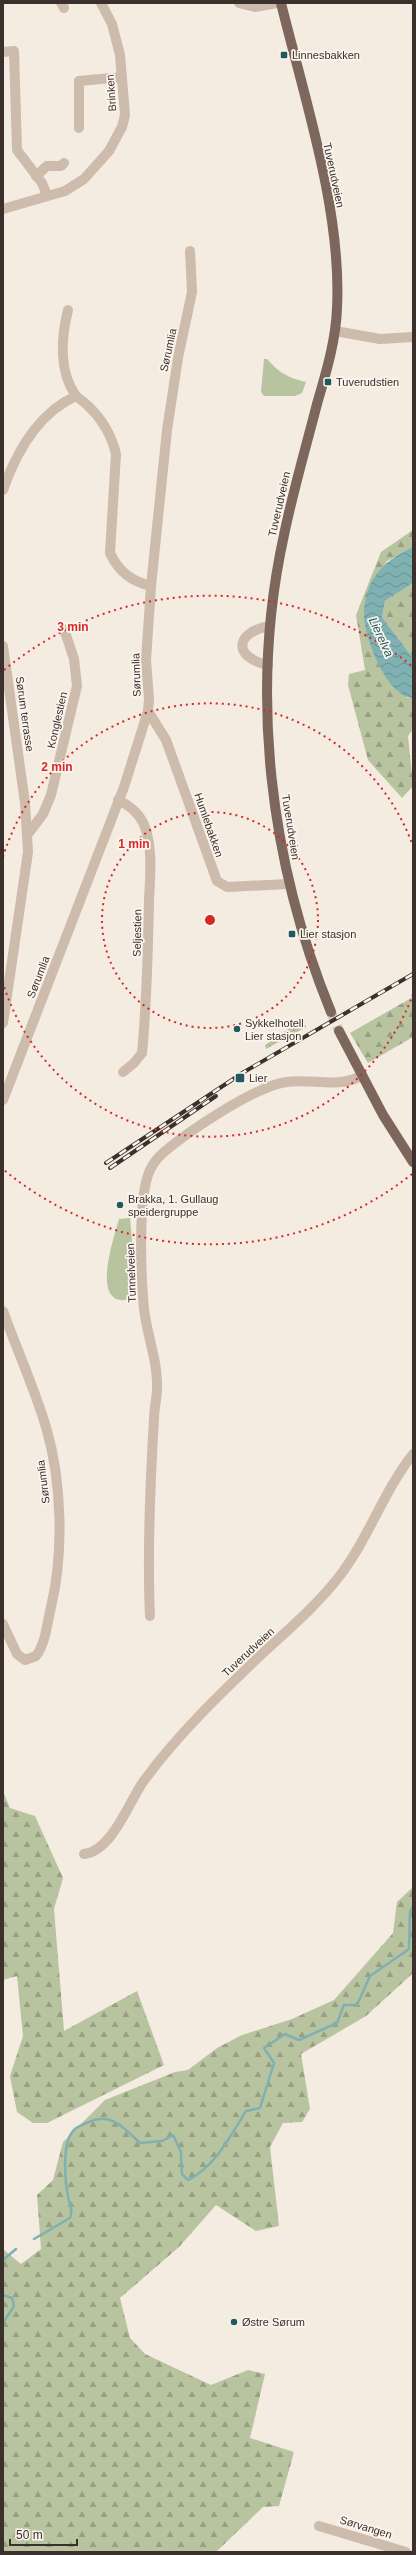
<svg xmlns="http://www.w3.org/2000/svg" width="416" height="2555" viewBox="0 0 416 2555" font-family="Helvetica,sans-serif">
<style>
.grass{fill:url(#grass-dots)}
.forest{fill:url(#forest-firs)}
.green{fill:#b8c4a0}
.water{fill:url(#water-waves)}
.lines{fill:none;stroke-linecap:round;stroke-linejoin:round}
.stream{stroke:#7fb0b2;stroke-width:2.5}
.major-tunnel{stroke:#cfc6bd;stroke-width:10;stroke-dasharray:10 5;stroke-linecap:butt}
.minor{stroke:#cdbbac;stroke-width:10}
.major{stroke:#7d675c;stroke-width:10}
.rail-casing{stroke:#3b302b;stroke-width:4}
.rail{stroke:#fbf5ee;stroke-width:2.5;stroke-dasharray:8;stroke-linecap:butt}
.ring{fill:none;stroke:#d62828;stroke-width:2;stroke-dasharray:2 4}
.poi-dot{fill:#1f5a5e;stroke:#fbf5ee;stroke-width:1.5}
.labels{text-anchor:middle;stroke-width:3.5;stroke-linejoin:round;paint-order:stroke}
.poi-label{font-size:11px;fill:#3b302b;stroke:#fbf5ee;text-anchor:start}
.street-label{font-size:11px;fill:#3b302b;stroke:#fbf5ee}
.water-label{font-size:12px;font-style:italic;fill:#1f5a5e;stroke:#fbf5ee}
.centre{fill:#d62828;stroke:#fbf5ee;stroke-width:2}
.ring-label{font-size:12px;text-anchor:middle;font-weight:bold;fill:#d62828;stroke:#fbf5ee;stroke-width:3.5;stroke-linejoin:round;paint-order:stroke}
</style>
<defs>
<pattern id="grass-dots" width="8" height="8" patternUnits="userSpaceOnUse"><rect width="8" height="8" fill="#b8c4a0"/><path d="M2 2h.1M6 6h.1" fill="none" stroke="#97a083" stroke-width="1.8" stroke-linecap="round"/></pattern>
<pattern id="forest-firs" width="22" height="20" patternUnits="userSpaceOnUse"><rect width="22" height="20" fill="#b8c4a0"/><path d="M5 1l3.5 6h-7zM16 11l3.5 6h-7z" fill="#97a083"/></pattern>
<pattern id="water-waves" width="16" height="10" patternUnits="userSpaceOnUse"><rect width="16" height="10" fill="#7fb0b2"/><path d="M0 5q4-4 8 0t8 0" fill="none" stroke="#699091"/></pattern>
</defs>
<rect width="100%" height="100%" fill="#f4ebe1"/>
<path class="grass" d="M303,1019l3,8 -40,22 -1,-4z"/>
<g class="forest">
<path d="M413,530v17l-26,14 -17,25 37,112h6v31l-5,7 5,50 -11,12 -34,-38 -20,-75 1,-11 16,-4 -9,-55 25,-63z"/>
<path d="M413,583v75l-31,-41 3,-16z"/>
<path d="M413,997v40l-45,26 -18,-30z"/>
<path d="M3,1791l7,17 25,8 28,62 -9,31 10,122 73,-40 27,74 -117,58h-14l-16,-11 -7,-36 13,-40 -6,-60 -14,4z"/>
<path d="M413,1887l-1,87 -46,42 -65,38 9,55 -8,13 -19,1 -13,24 9,79 -23,5 -40,-26 -37,42 -59,51 10,40 15,16 66,31 37,-15 17,4 -15,64 44,14 -15,54 -16,1 -47,45h-213v-303l18,15 20,-15 -4,-54 16,-15 10,-38 42,-42 70,-28 13,-2 29,-22 25,-13 50,-16 42,-19 59,-67 4,-31z"/>
</g>
<g class="green">
<path d="M264,359h3c12,14 22,19 39,23l-4,11 -7,3h-31l-3,-4z"/>
<path d="M130,1218l3,35h6l1,5h-5l-6,38 -3,4c-36,4 -11,-65 -7,-81z"/>
</g>
<path class="water" d="M413,547v36l-28,18 -3,16 31,41v40c-26,-1 -50,-62 -49,-86 0,-7 3,-20 6,-27 11,-21 23,-28 43,-38z"/>
<g class="lines">
<g class="stream">
<path d="M34,2239l36,-21c3,-8 0,-13 -2,-21 -3,-16 -7,-56 7,-68 3,-3 10,-5 14,-7 22,-11 36,7 51,21l22,-2 11,-6 8,17 1,22 6,6c27,-13 43,-45 58,-69l14,-3 14,-45 -10,-15 21,-14 14,6 38,-17 7,-18h13l13,-29 39,-27 1,-38 3,-4"/>
<path d="M3,2260l13,-11"/>
<path d="M3,2295l9,3 2,8 -11,17"/>
</g>
<path class="major-tunnel" d="M331,1012l8,19"/>
<g class="minor">
<path d="M61,3l3,5"/>
<path d="M239,3l16,4 22,-4"/>
<path d="M3,52l11,-1 3,99 25,33 5,12"/>
<path d="M79,128v-47l43,-4"/>
<path d="M36,176l11,-10h14l3,-3"/>
<path d="M3,209l62,-18 19,-12 25,-28 13,-24 3,-12 -5,-60 -8,-31 -11,-21"/>
<path d="M68,310c-7,28 -9,62 8,86"/>
<path d="M335,331l45,8 33,-2"/>
<path d="M3,490c13,-37 35,-77 73,-94 21,15 34,33 40,58l-6,99c9,19 21,28 41,33"/>
<path d="M3,646l22,157 3,49 -25,171"/>
<path d="M268,665c-36,-8 -33,-33 2,-39"/>
<path d="M148,711l18,29 51,141 10,6 61,-3"/>
<path d="M118,800c13,6 22,14 27,27 8,22 5,51 4,74 -1,51 -2,101 -7,152l-8,10 -11,9"/>
<path d="M28,834l15,-20 8,-19 26,-109 -3,-27 -10,-30"/>
<path d="M3,1100l121,-313 24,-76 1,-12 -3,-39 5,-74 16,-156 11,-72 14,-66 -2,-41"/>
<path d="M3,1311c14,39 31,76 43,116 16,54 18,126 5,180 -4,16 -5,36 -15,49l-11,4 -8,-6 -14,-30"/>
<path d="M150,1616c-3,-65 0,-131 4,-197 0,-10 3,-21 3,-31 1,-27 -10,-52 -13,-79 -3,-32 -6,-104 4,-134 3,-9 9,-17 16,-23 25,-21 90,-65 122,-70 26,-4 51,7 75,-6"/>
<path d="M84,1854c28,-3 45,-52 59,-72 34,-47 78,-89 120,-129 26,-24 53,-47 75,-75 30,-38 45,-86 75,-124"/>
<path d="M319,2526l87,26"/>
</g>
<g class="major">
<path d="M281,3c23,94 61,208 56,305 -1,32 -11,65 -20,96 -11,43 -24,87 -33,131 -35,159 -14,328 47,477"/>
<path d="M339,1031l44,84 30,47"/>
</g>
<g class="rail-casing">
<g id="rail">
<path d="M106,1163l138,-91 169,-98"/>
<path d="M110,1168l106,-72"/>
</g>
</g>
<use href="#rail" class="rail"/>
</g>
<g class="ring">
<circle cx="210" cy="920" r="108"/>
<path d="M413 994A216 216 0 0 1 3 983M3 857A216 216 0 0 1 413 846"/>
<path d="M412 1174A324 324 0 0 1 4 1170M4 670A324 324 0 0 1 412 666"/>
</g>
<g class="poi-dot">
<rect x="280" y="51" width="8" height="8" rx="2"/>
<rect x="324" y="378" width="8" height="8" rx="2"/>
<rect x="288" y="930" width="8" height="8" rx="2"/>
<circle cx="237" cy="1029" r="4"/>
<rect x="235" y="1073" width="10" height="10" rx="2"/>
<circle cx="120" cy="1205" r="4"/>
<circle cx="234" cy="2322" r="4"/>
</g>
<g class="labels">
<g class="poi-label">
<text x="292" y="59">Linnesbakken</text>
<text x="336" y="386">Tuverudstien</text>
<text x="300" y="938">Lier stasjon</text>
<text x="245" y="1027">Sykkelhotell<tspan x="245" dy="13">Lier stasjon</tspan></text>
<text x="249" y="1082">Lier</text>
<text x="128" y="1203">Brakka, 1. Gullaug<tspan x="128" dy="13">speidergruppe</tspan></text>
<text x="242" y="2326">Østre Sørum</text>
</g>
<g class="street-label">
<text transform="translate(111 93) rotate(-94)" y="4">Brinken</text>
<text transform="translate(334 175) rotate(78)" y="4">Tuverudveien</text>
<text transform="translate(168 350) rotate(-78)" y="4">Sørumlia</text>
<text transform="translate(279 504) rotate(-77)" y="4">Tuverudveien</text>
<text transform="translate(136 675) rotate(-92)" y="4">Sørumlia</text>
<text transform="translate(25 714) rotate(82)" y="4">Sørum terrasse</text>
<text transform="translate(57 720) rotate(-77)" y="4">Konglestien</text>
<text transform="translate(209 825) rotate(71)" y="4">Humlebakken</text>
<text transform="translate(291 827) rotate(81)" y="4">Tuverudveien</text>
<text transform="translate(137 933) rotate(-89)" y="4">Seljestien</text>
<text transform="translate(38 977) rotate(-69)" y="4">Sørumlia</text>
<text transform="translate(131 1273) rotate(-92)" y="4">Tunnelveien</text>
<text transform="translate(43 1482) rotate(-97)" y="4">Sørumlia</text>
<text transform="translate(248 1652) rotate(-43)" y="4">Tuverudveien</text>
<text transform="translate(366 2527) rotate(17)" y="4">Sørvangen</text>
</g>
<g class="water-label">
<text transform="translate(381 637) rotate(65)" y="4">Lierelva</text>
</g>
</g>
<circle cx="210" cy="920" r="6" class="centre"/>
<g class="ring-label">
<text x="73" y="631">3 min</text>
<text x="57" y="771">2 min</text>
<text x="134" y="848">1 min</text>
</g>
<rect width="416" height="2555" fill="none" stroke="#3b302b" stroke-width="8"/>
<path d="M10 2539v6h67v-6" fill="none" stroke="#3b302b" stroke-width="2"/>
<text x="16" y="2539" font-size="12" fill="#3b302b" stroke="#fbf5ee" stroke-width="3" paint-order="stroke">50 m</text>
</svg>
